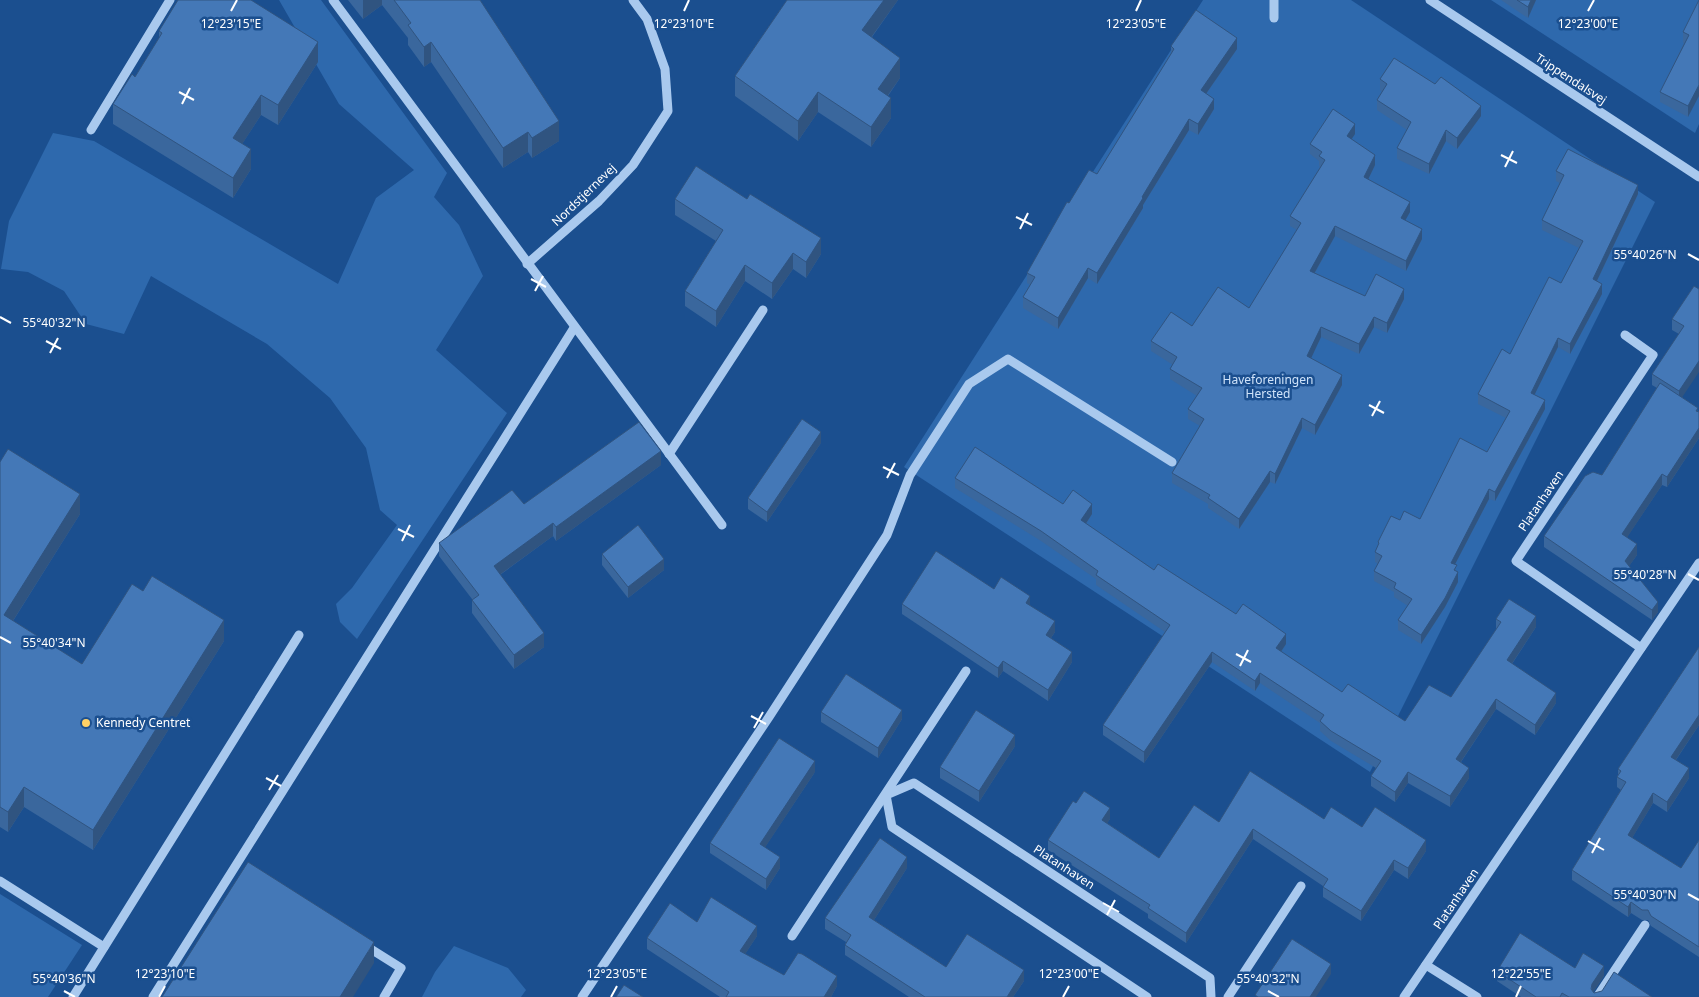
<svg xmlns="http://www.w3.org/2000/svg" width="1699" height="997" viewBox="0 0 1699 997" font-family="'Noto Sans',sans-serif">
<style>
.green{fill:#2e69ad}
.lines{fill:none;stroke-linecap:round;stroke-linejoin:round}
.minor{stroke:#a9c9ee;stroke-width:9}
.wall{fill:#3a679d}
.shaded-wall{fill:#305480}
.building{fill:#4478b7;stroke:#305480}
.ticks{fill:none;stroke:#fff;stroke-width:2}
.poi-dot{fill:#ffd166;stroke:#1b4f8f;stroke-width:2}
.labels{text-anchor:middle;stroke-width:5;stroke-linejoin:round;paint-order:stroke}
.street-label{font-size:12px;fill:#fff;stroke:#1b4f8f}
.park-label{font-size:12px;fill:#cfe3fa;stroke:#1b4f8f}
.poi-label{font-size:12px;fill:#fff;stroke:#1b4f8f;text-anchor:start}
.ticks-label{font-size:12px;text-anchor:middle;fill:#fff;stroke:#1b4f8f;stroke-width:5;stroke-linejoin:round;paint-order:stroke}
</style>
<rect width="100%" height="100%" fill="#1b4f8f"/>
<g class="green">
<path d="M279,0h42l126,173 -13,24 25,28 24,51 -47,74 71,63 -150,226 -17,-17 -4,-18 16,-16 45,-63 -17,-15 -14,-62 -36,-50 -63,-54 -116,-68 -27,58 -38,-10 -22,-33 -36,-19 -27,-3 8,-48 44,-88 41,8 244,143 38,-86 38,-28 -75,-66z"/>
<path d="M1203,0h148l304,202 -285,570 -466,-305z"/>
<path d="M1491,0h208v124l-4,9z"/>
<path d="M0,894l82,51 -34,52h-48z"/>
<path d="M454,946l54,22 18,22 -5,7h-99l13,-25z"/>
</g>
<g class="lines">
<g class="minor">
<path d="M333,0l389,525"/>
<path d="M1274,0v18"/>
<path d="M1430,0l269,177"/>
<path d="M91,130l79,-130"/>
<path d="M527,264l72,-63 34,-36 35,-54 -3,-42 -18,-50 -14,-19"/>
<path d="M1625,335l28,20 -137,206 125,87"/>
<path d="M669,454l94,-144"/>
<path d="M0,881l104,66"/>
<path d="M792,936l174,-265"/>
<path d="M366,946l35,22 -17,29"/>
<path d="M1426,965l51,32"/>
<path d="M73,997l226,-362"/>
<path d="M153,997l421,-669"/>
<path d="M582,997l187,-280 118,-182 23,-60 59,-91 39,-25 164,103"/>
<path d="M1147,997l-255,-170 -6,-32 28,-12 296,195 1,19"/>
<path d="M1228,997l73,-111"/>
<path d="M1404,997l295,-434"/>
<path d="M1597,997l48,-72"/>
</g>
</g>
<g class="wall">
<path d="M348,0h132l79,141 -27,17 -4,-6 -25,16 -72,-106 -7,5 -16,-22v-7l-26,-33 -19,14z"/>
<path d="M787,0h111l-26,37 28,41 -12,18 3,22 -20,29 -53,-35 -20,29 -63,-45v-20z"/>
<path d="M1501,0h35l-8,18z"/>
<path d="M1699,0l-11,117 -28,-15v-10l24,-49h-1v-11z"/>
<path d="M159,31l159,31 -40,63 -17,-10 -19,29 9,25 -18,29 -120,-74v-20l22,-27 24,-39z"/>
<path d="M1171,46l66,3 -31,45 8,15 -16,26 -9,-5 -46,75v3l-46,76 -9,-6 -30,51 -35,-21v-11l7,-12 -3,-2v-10l42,-70 28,-29 74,-119z"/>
<path d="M1380,79l101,37 -24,33 -11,-8 -17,33 -32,-15v-11l10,-18 -30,-20v-10l5,-8 -2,-2z"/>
<path d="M1355,134l-4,5 24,26 -7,15 42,32 -5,8 17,19 -16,32 -71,-35 -20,37 50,23 39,3 -17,34 -13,-6 -15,27 -38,-17 -10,21 31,27 -27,50 -13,-7 -27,56 -5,-2 -31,47 -31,-21v-4l-36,-21v-10l28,-47 -12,-7v-10l9,-13 -27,-17v-10l3,-4 -22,-14v-10l41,-15 57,-18 48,-78 -7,-4v-10l30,-49 -1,-1v-5l-9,-7v-10z"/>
<path d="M1556,171l82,23 -41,87 5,13 -32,60 -12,-7 -24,48 11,14 -50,92 -6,-2 -34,65 3,18 -13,25 -24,37 -23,-14v-10l10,-14 -14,-9v-5l-20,-11v-10l4,-7 -3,-2v-10l3,-5v-5l22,-22 20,-1 67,-67 19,-34 -28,-14v-10l32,-40 51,-71 18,-35 -37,-18v-10l18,-37 -4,-2z"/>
<path d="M675,199l146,55 -15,24 -13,-9 -21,30 -27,-18 -29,46 -31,-21v-15l31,-50 -41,-26z"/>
<path d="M1694,286l-12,111 17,15v26l-32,49 -5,-2 -35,52 10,18 -8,11 29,46 -6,8 -108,-73v-11l58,-61 55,-87 -5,-3v-11l27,-40 -7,-4v-11z"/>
<path d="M821,443l-54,79 -19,-13v-11z"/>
<path d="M0,462l80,52 -67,107 69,43 142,-23 -131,209 -69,-43 -16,25 -8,-5z"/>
<path d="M661,465l-105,76 -3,-5 -53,39 44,72 -30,22 -42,-56v-14l-33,-43v-13l85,-39z"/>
<path d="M955,478l108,26 29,10 -6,10 68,46 82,44 50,30 -5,8 61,40 63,29 46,-24 45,-67v-11l40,8 -24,37 44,39 -21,32 -39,-26 -35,53 8,16 -19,29 -42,-24 -13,19 -24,-16v-10l5,-8 -45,-27 -11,-10v-8l-60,-40 -5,8 -43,-29 -68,101 -41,-28v-10l62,-93 -69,-47v-6l-55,-38 -86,-53z"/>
<path d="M602,554l62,16 -36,28 -26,-33z"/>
<path d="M994,589l36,17 25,26 -4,6 21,24 -24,39 -45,-30 -5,7 -96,-64v-10z"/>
<path d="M1699,647v78l-23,35 13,18 -22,34 -14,-9 -21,35 49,30 18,-27v116l-48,-31 -3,-6h-6l-11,-7 -3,4 -56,-37v-10l49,-80 -4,-3v-10l1,-2v-6z"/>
<path d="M821,712l81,7 -24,39 -57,-36z"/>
<path d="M1015,746l-36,56 -39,-24v-11z"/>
<path d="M815,772l-50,75 15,21 -14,22 -56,-37v-10z"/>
<path d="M1076,803l34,16 -3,4 52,35 60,-36 105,-3 38,8 64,24 -18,28 -14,-9 -33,51 -38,-24v-11l-70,-47 -67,104 -38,-25v-4l-100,-64v-10z"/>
<path d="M907,868l-33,52 72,47 78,14 -11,16h-104l-64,-42v-10l1,-3 -21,-13v-11z"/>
<path d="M697,922l60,14 -12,18 39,21 53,11 -6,11h-111l-73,-48v-11z"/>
<path d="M1497,971l107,5 -11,16 1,1 58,4h-131l-24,-16z"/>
</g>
<g class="shaded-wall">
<path d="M363,0h19v5l-19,14z"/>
<path d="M884,0h14l-36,50v-20z"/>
<path d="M1531,0h5l-8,18v-11z"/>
<path d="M1237,38v11l-36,52v-11z"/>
<path d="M318,42v20l-40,63v-20z"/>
<path d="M431,42v20l-7,5v-20z"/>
<path d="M900,58v20l-22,31v-20z"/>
<path d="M1699,85v11l-11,21v-11z"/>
<path d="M818,92v20l-20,29v-20z"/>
<path d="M261,95v20l-28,43v-20z"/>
<path d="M891,98v20l-20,29v-20z"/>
<path d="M1214,99v10l-16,26v-11z"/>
<path d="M1481,106v10l-24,33v-11z"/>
<path d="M1189,119v11l-46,75v3l-46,76v-11l45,-76z"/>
<path d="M559,121v20l-27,17v-20z"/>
<path d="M1355,124v10l-8,12v-10z"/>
<path d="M1446,130v11l-17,33v-10z"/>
<path d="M528,132v20l-25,16v-20z"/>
<path d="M251,149v20l-18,29v-20z"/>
<path d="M1375,155v10l-11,23v-11z"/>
<path d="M1638,185v9l-45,95v-10z"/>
<path d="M1410,202v10l-9,16v-10z"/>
<path d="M1335,226v10l-25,45v-10z"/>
<path d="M1422,229v10l-16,32v-10z"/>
<path d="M821,238v16l-15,24v-16z"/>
<path d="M793,253v16l-21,30v-16z"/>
<path d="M745,265v16l-29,46v-16z"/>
<path d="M1088,268v10l-30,51v-11z"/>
<path d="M1602,284v10l-32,60v-10z"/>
<path d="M1404,289v10l-17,34v-10z"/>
<path d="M1374,317v10l-15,27v-10z"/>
<path d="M1321,327v10l-14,30v-11z"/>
<path d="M1558,338v9l-27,55v-9z"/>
<path d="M1699,361v11l-20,30v-11z"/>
<path d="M1342,375v10l-27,50v-10z"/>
<path d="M1545,400v9l-50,92v-9z"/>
<path d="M1302,418v10l-27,56v-10z"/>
<path d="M1699,428v10l-32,49v-10z"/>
<path d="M821,432v11l-54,79v-10z"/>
<path d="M661,451v14l-105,76v-14z"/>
<path d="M1270,471v11l-31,47v-10z"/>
<path d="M1662,474v11l-40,60v-11z"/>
<path d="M1489,489v10l-38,73v-9z"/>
<path d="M80,494v20l-76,121v-20z"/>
<path d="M1092,504v10l-11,17v-11z"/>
<path d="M553,523v13l-59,43v-13z"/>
<path d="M1637,544v11l-12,17v-11z"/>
<path d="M664,559v11l-36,28v-11z"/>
<path d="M1458,572v10l-13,25 -24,37v-9z"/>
<path d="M1030,596v11l-4,-4z"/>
<path d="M1658,602v10l-6,8v-10z"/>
<path d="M1536,616v11l-29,44v-11z"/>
<path d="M224,620v21l-131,209v-20z"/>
<path d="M1055,621v11l-9,13v-10z"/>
<path d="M544,633v14l-30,22v-14z"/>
<path d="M1286,634v10l-10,15v-11z"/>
<path d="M1072,652v10l-24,39v-11z"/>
<path d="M1212,652v10l-68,101v-11z"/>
<path d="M1003,661v10l-5,7v-10z"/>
<path d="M1260,673v10l-5,8v-10z"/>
<path d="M1556,693v10l-21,32v-10z"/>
<path d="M1496,699v10l-40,60v-10z"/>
<path d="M902,710v9l-24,39v-10z"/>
<path d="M1699,715v10l-28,42v-10z"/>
<path d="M1015,735v11l-36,56v-11z"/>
<path d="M815,761v11l-55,83v-11z"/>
<path d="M1469,768v10l-19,29v-11z"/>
<path d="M1689,768v10l-22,34v-10z"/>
<path d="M1408,772v11l-13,19v-10z"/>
<path d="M24,787v20l-16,25v-20z"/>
<path d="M1653,793v10l-25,42v-10z"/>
<path d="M1110,808v11l-8,12v-11z"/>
<path d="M1253,829v10l-67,104v-10z"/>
<path d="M1426,840v11l-18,28v-11z"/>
<path d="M780,857v11l-14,22v-11z"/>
<path d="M907,857v11l-38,60v-11z"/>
<path d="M1394,860v10l-33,51v-10z"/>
<path d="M1631,902v11l-3,4v-10z"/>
<path d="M757,926v10l-17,26v-11z"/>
<path d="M374,942v21l-21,34h-13z"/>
<path d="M1331,964v10l-15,23h-6z"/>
<path d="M1604,966v10l-12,18v-10z"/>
<path d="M1024,970v11l-11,16h-6z"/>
<path d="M837,976v10l-6,11h-7z"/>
</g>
<g class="building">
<path d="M178,0h73l67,42 -40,63 -17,-10 -28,43 18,11 -18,29 -120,-74 19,-30 3,3 27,-44 -3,-2z"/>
<path d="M394,0h86l79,121 -27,17 -4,-6 -25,16 -72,-106 -7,5 -16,-22 3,-2z"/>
<path d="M787,0h97l-22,30 38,28 -22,31 13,9 -20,29 -53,-35 -20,29 -63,-45z"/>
<path d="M1517,0h14l-3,7z"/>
<path d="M1699,0v85l-11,21 -28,-14 29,-57 -6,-3z"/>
<path d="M1196,10l41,28 -36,52 13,9 -16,25 -9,-5 -47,78 1,1 -46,75 -9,-5 -30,50 -35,-21 12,-20 -8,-4 40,-71 2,1 20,-33 8,4 77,-125 -3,-3z"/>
<path d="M1394,58l41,26 6,-7 40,29 -24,32 -11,-8 -17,34 -32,-16 14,-26 -34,-22 10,-16 -7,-5z"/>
<path d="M1333,109l22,15 -8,12 28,19 -11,22 46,25 -9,16 21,11 -16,32 -71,-35 -25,45 55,25 11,-22 28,15 -17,34 -13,-6 -15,27 -38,-17 -14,29 35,19 -27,50 -13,-7 -27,56 -5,-3 -31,48 -31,-21 2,-3 -38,-22 32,-54 -16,-10 14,-21 -32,-19 7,-12 -26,-16 20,-29 21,14 26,-39 31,21 52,-85 -11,-7 35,-56 -6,-4 3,-4 -12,-8z"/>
<path d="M1568,149l70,36 -45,94 9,5 -32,60 -12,-6 -27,55 14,7 -50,92 -6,-3 -38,74 6,2 -3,5 4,2 -13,26 -24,37 -23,-15 14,-21 -18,-11 2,-5 -22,-12 8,-15 -7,-4 4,-9 -1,-1 13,-26 9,4 4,-9 16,8 40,-81 27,14 23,-41 -32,-17 24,-45 8,5 39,-77 12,6 22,-42 -41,-21 22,-45 -8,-4z"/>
<path d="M696,166l51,33 3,-5 71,44 -15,24 -13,-9 -21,30 -27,-18 -29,46 -31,-20 38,-61 -48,-31z"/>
<path d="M1694,286l5,3v72l-20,30 -27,-17 32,-48 -12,-7z"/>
<path d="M1660,383l38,25 -2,3 3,1v16l-32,49 -5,-3 -40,60 15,10 -12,17 33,41 -6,8 -108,-74 41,-60 8,-4 9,3z"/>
<path d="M802,419l19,13 -54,80 -19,-14z"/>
<path d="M639,422l22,29 -105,76 -3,-4 -59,43 50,67 -30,22 -42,-55 7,-5 -40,-52 73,-53 12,14z"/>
<path d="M975,447l88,57 10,-14 19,14 -11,16 73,50 4,-6 78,50 7,-10 43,30 -10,14 66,44 6,-8 57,37 24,-36 22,12 50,-75 -5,-3 13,-20 27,17 -29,44 49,33 -21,32 -39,-26 -40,60 13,9 -19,28 -42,-24 -13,20 -24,-16 10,-15 -50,-30 -11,-10 4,-6 -64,-42 -5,8 -43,-29 -68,100 -41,-27 67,-100 -74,-50 2,-4 -57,-40 -86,-53z"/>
<path d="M8,449l72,45 -76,121 78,49 50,-80 11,7 9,-15 72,44 -131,210 -69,-43 -16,25 -8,-5v-345z"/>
<path d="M638,525l26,34 -36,28 -26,-33z"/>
<path d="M936,551l58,38 7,-12 29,19 -4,7 29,18 -9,14 26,17 -24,38 -45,-29 -5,7 -96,-64z"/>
<path d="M1699,647v68l-28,42 18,11 -22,34 -14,-9 -25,42 53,33 18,-28v107l-48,-31 -3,-6h-6l-11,-8 -3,5 -56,-37 54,-88 -9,-5 4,-6 -3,-2z"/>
<path d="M846,674l56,36 -24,38 -57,-36z"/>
<path d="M976,710l39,25 -36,56 -39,-24z"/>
<path d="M779,738l36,23 -55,83 20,13 -14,22 -56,-36z"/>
<path d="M1250,771l74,48 7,-12 31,20 13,-20 51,33 -18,28 -14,-8 -33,51 -38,-24 5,-8 -75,-50 -67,104 -38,-25 2,-3 -102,-65 25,-39 3,2 8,-12 26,17 -8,12 57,38 35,-53 25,17z"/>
<path d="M880,838l27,19 -38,60 77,50 21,-33 57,36 -17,27h-82l-80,-52 6,-10 -26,-17z"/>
<path d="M248,862l126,80 -34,55h-178z"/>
<path d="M711,897l46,29 -17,25 44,24 14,-22 4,1 35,22 -13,21h-98l3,-5 -82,-54 23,-35 27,19z"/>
<path d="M1520,933l55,35 8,-15 21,13 -12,18 -1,5 3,4 8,-2 12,-19 38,25h-83l-7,-4 -2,4h-24l-39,-26z"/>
<path d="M1292,939l39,25 -21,33h-52l-3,-2z"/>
<path d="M624,985l19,12h-27z"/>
</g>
<path class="ticks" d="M231,11l6,-11M684,11l5,-11M1136,11l5,-11M1588,11l6,-11M179,92l15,8M182,104l8,-16M1501,155l16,8M1505,167l8,-16M1016,217l16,8M1020,229l8,-16M1688,254l11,6M531,279l15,8M535,291l8,-15M0,317l11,6M46,341l15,8M50,353l8,-15M1369,405l15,8M1372,416l8,-15M883,467l16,8M887,478l8,-15M398,529l16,8M402,541l8,-16M1688,574l11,6M0,637l11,6M1236,654l15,8M1240,666l8,-16M751,716l15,8M754,728l9,-16M266,778l15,8M269,790l9,-15M1588,841l16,9M1592,853l8,-15M1688,894l11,6M1103,903l16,9M1107,915l8,-15M64,991l11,6M1268,991l11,6M159,997l6,-11M611,997l6,-11M1063,997l6,-11M1516,997l5,-11"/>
<circle class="poi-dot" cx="86" cy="723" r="5"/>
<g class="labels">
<g class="street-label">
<text transform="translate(1571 79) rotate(33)" y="4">Trippendalsvej</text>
<text transform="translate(584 195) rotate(-44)" y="4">Nordstjernevej</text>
<text transform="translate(1541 501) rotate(-56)" y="4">Platanhaven</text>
<text transform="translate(1064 867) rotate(33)" y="4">Platanhaven</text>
<text transform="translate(1456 899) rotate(-56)" y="4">Platanhaven</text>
</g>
<g class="park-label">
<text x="1268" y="384">Haveforeningen<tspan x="1268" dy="14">Hersted</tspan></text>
</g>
<g class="poi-label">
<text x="96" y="727">Kennedy Centret</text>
</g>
</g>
<g class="ticks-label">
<text x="231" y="28">12°23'15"E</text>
<text x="684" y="28">12°23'10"E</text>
<text x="1136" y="28">12°23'05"E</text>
<text x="1588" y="28">12°23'00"E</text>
<text x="1645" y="259">55°40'26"N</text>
<text x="54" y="327">55°40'32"N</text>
<text x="1645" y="579">55°40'28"N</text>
<text x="54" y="647">55°40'34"N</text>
<text x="1645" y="899">55°40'30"N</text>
<text x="165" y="978">12°23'10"E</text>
<text x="617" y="978">12°23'05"E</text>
<text x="1069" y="978">12°23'00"E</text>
<text x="1521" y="978">12°22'55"E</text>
<text x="64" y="983">55°40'36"N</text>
<text x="1268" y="983">55°40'32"N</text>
</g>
</svg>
